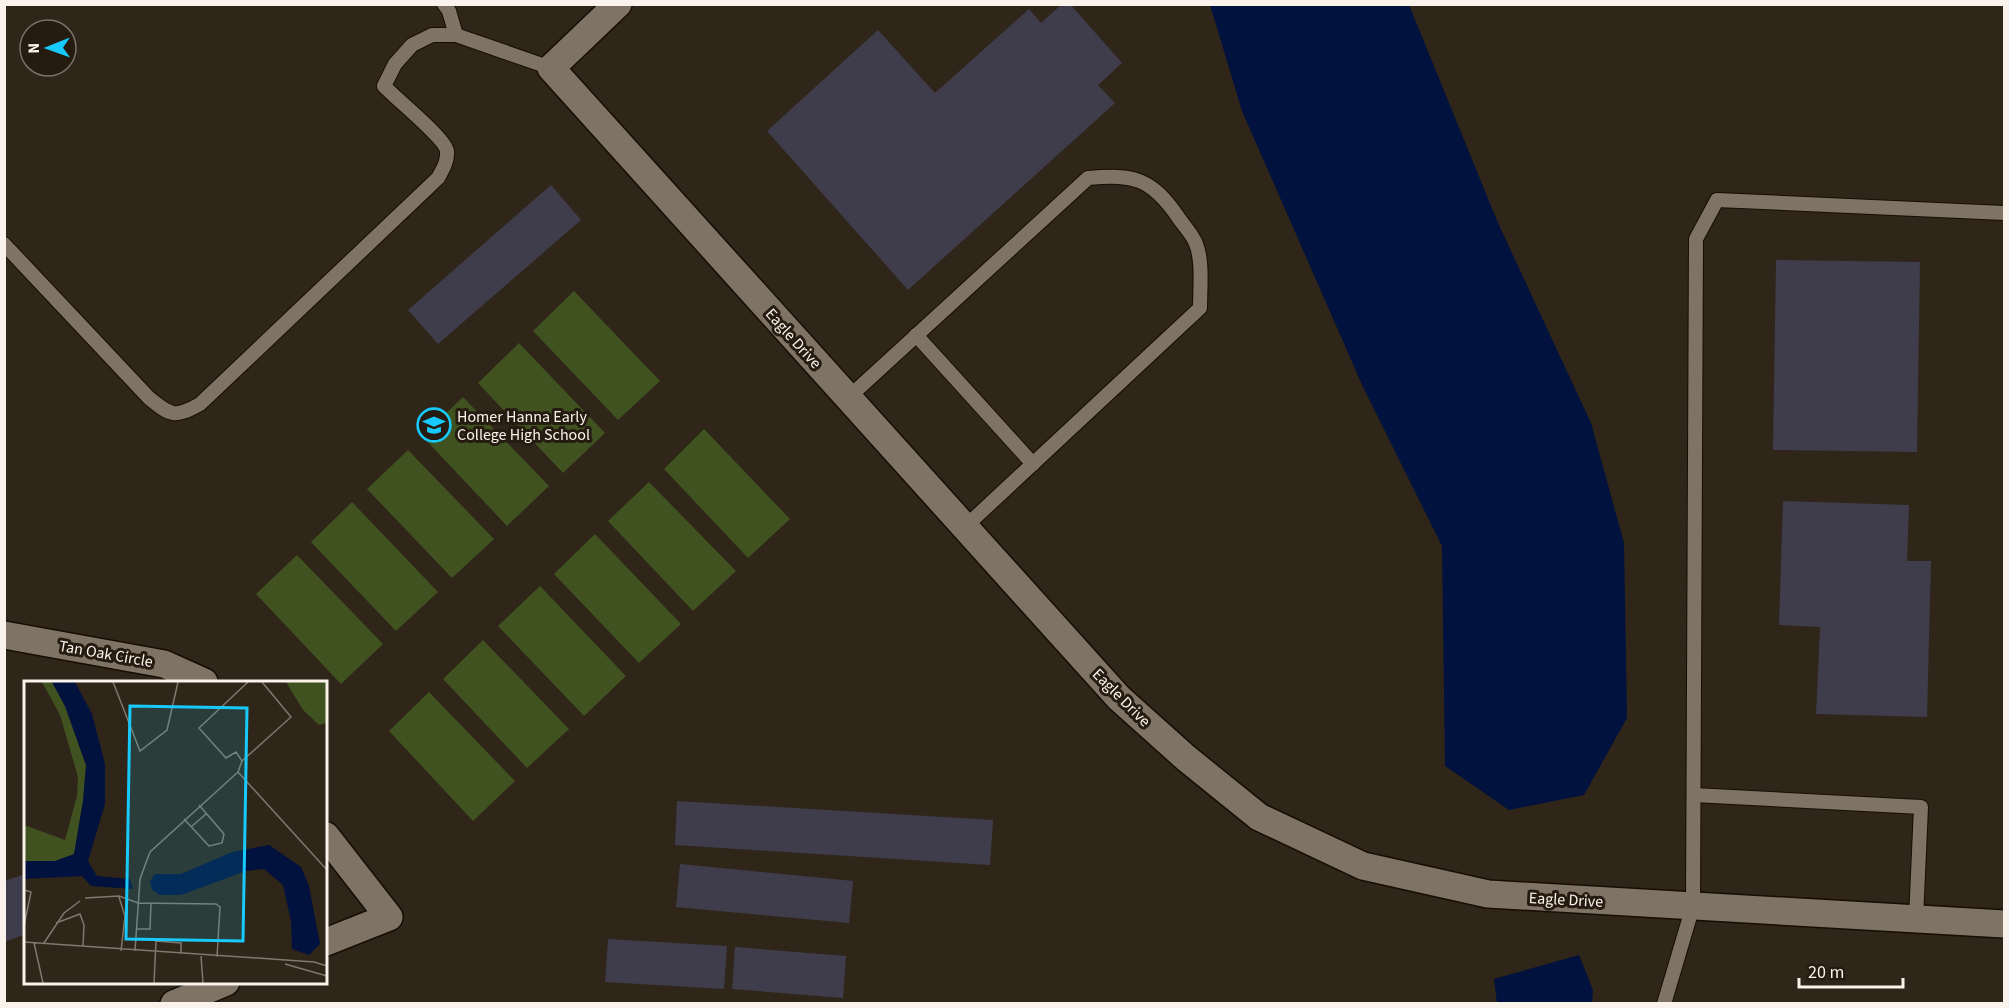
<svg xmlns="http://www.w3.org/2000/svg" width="2009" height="1008" viewBox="0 0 2009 1008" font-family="'Source Sans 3',sans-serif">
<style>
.green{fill:#3f521f}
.water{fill:#00123d}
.building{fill:#3f3d4b}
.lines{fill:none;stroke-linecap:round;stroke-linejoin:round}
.service-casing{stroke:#160e04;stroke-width:16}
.minor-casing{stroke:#160e04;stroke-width:30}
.service{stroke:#7f7366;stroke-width:14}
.minor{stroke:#7f7366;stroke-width:27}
.labels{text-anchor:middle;stroke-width:6;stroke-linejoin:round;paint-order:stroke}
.street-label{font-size:16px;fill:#faf3ec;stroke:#251b10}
.poi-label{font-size:16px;fill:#faf3ec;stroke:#251b10;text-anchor:start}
.inset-road{fill:none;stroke:#80776d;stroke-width:1.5}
.view{fill:#17cafb;fill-opacity:0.15;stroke:#17cafb;stroke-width:3}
.inset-edge{fill:none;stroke:#faf3ec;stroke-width:3}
</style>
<rect width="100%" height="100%" fill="#2f2519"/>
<g class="green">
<path d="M574,291l86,90 -42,39 -85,-89z"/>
<path d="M519,343l86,90 -42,40 -85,-90z"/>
<path d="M463,397l86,89 -42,40 -85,-90z"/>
<path d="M704,429l86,90 -42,39 -84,-89z"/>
<path d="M408,450l86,89 -42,39 -85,-89z"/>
<path d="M649,482l87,89 -43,40 -85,-90z"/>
<path d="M352,502l86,90 -42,39 -85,-89z"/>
<path d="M595,534l86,90 -42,39 -85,-89z"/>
<path d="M297,555l86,89 -42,40 -85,-90z"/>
<path d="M540,586l86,90 -42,40 -86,-90z"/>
<path d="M483,640l86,89 -42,39 -84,-89z"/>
<path d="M429,692l86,89 -42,40 -84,-90z"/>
</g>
<g class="water">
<path d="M1210,5h199l89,218 93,200 33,120 3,175 -43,77 -75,15 -64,-44 -3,-220 -79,-159 -121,-276z"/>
<path d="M1579,955l14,35 -1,13h-95l-3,-24z"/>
</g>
<g class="building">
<path d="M1062,4h8l52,59 -24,22 17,18 -207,187 -141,-159 111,-101 57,63 94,-84 12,14z"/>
<path d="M551,185l30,35 -143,124 -30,-34z"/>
<path d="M1776,260l144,2 -3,190 -144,-2z"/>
<path d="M1783,501l126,4 -2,56h24l-4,156 -111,-3 4,-87 -41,-2z"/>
<path d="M677,801l316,19 -3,45 -315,-20z"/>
<path d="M680,864l173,17 -4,42 -173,-16z"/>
<path d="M26,874v60l-22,8v-61z"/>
<path d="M608,939l119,7 -3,43 -119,-7z"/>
<path d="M735,947l111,9 -3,42 -111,-9z"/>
</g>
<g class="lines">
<g class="service-casing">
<g id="service">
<path d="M444,4l5,7 7,24"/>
<path d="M4,244l145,154c22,18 26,20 51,6l238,-226c5,-9 10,-17 9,-27 -2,-13 -51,-52 -63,-65l11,-22 17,-19 20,-10h24l95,33"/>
<path d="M916,335l117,129"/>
<path d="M848,398l240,-220c46,-4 63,0 90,39 6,9 15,18 18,27 7,16 4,47 4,64l-235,219"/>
<path d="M1694,795l227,12 -5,112"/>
<path d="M1664,1004l29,-98 3,-667 21,-39 287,13"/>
</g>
</g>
<g class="minor-casing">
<g id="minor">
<path d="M618,4l-67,64 568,630 67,60 73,59 104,49 125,28 516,30"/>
<path d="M4,635l160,29 40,18"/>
<path d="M326,836l63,81 -63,25"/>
<path d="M174,1004l52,-22"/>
</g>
</g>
<use href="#service" class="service"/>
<use href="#minor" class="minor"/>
</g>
<defs>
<g id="school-ring" transform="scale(1.725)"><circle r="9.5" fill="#251b10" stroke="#17cafb" stroke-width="1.5"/><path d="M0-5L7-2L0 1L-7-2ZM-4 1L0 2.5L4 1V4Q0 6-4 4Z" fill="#17cafb"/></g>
</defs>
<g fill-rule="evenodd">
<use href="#school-ring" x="434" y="425"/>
</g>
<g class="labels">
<g class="street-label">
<text transform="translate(794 338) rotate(48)" y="6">Eagle Drive</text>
<text transform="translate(106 653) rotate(10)" y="6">Tan Oak Circle</text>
<text transform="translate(1122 697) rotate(45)" y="6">Eagle Drive</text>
<text transform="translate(1566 899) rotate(3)" y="6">Eagle Drive</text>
</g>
<g class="poi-label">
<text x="457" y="422">Homer Hanna Early<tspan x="457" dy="18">College High School</tspan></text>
</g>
</g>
<g transform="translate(24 681)">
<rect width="303" height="303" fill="#2f2519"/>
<path d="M18,1h10l13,24 21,59 -3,36 -9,54 -19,6h-31v-36l41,15 12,-44 1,-19 -18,-62zM262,1h41v41l-8,2 -16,-15z" fill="#3f521f"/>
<path d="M28,1h23l17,32 13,50v40l-17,57 9,15 33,3 3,10 -42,-3 -9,-10 -58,3v-18h31l19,-7 9,-53 3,-36 -21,-59zM245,164l32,22 8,19 11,58 -11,11 -17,-6 -1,-28 -8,-36 -19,-16 -18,2 -65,24h-21l-8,-5 -2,-9 5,-7h26l51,-22z" fill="#00123d"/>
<path class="inset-road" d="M89,1l27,69 27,-21 11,-48M218,80l-6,-9 -10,6 -27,-30 49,-46M214,91l4,-11 49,-44 -29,-35M160,138l25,27 13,-3 2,-9 -25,-29M167,146l15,-13M0,209l7,2 -7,34M95,216l6,19 -4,35M61,217l34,-2 19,7 78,1 4,3 -3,50M32,242l24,-9 4,11 -1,21M112,248h14l1,-26M0,261l290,20 13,4M10,262l9,40M20,262l20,-30 16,-12M111,270l5,-72 10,-27 88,-80 89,98M177,275l2,27M261,283l42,12M130,302l2,-42 25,2v10"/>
<path class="view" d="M106,25l117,2 -4,233 -117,-2z"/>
<rect width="303" height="303" class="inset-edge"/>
</g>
<rect width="2009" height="1008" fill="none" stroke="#faf3ec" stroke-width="12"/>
<g transform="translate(48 48) rotate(269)"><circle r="28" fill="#251b10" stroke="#7a7168" stroke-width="1.5"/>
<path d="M0-4.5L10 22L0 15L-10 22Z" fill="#17cafb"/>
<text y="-9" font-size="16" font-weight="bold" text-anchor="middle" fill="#faf3ec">N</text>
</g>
<path d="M1799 978v9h104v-9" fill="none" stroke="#faf3ec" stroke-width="3"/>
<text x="1808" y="978" font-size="18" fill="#faf3ec" stroke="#251b10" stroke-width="4.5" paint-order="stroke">20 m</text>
</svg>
